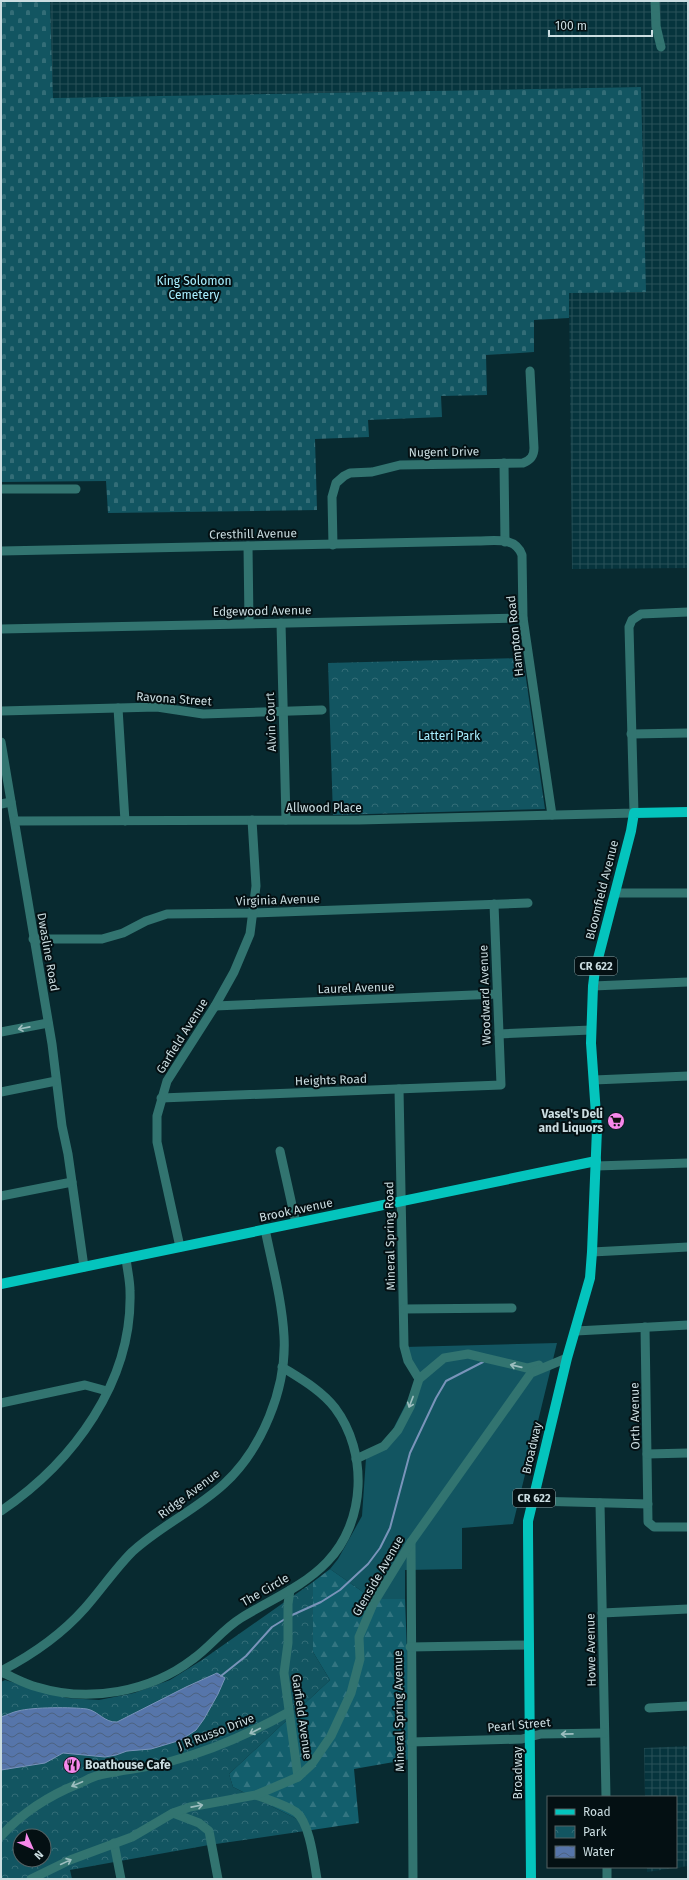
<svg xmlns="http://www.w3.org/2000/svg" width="689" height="1880" viewBox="0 0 689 1880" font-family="'Fira Sans',sans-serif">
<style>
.industrial{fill:url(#industrial-grid)}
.grass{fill:#125561}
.forest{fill:url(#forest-firs)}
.cemetery{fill:url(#cemetery-stones)}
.park{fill:url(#park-crowns);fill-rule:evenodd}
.water{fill:url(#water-waves);stroke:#7994ba}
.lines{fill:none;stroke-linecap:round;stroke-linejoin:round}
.stream{stroke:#7994ba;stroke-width:2}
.minor{stroke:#327470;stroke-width:9}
.major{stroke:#04c4bd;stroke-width:10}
.oneway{stroke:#9dbebf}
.labels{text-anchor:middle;stroke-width:4;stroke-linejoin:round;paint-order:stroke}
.shield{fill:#041013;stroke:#8fa0a3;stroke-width:1}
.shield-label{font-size:11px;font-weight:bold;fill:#cbdde1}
.park-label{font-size:12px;fill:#a9efff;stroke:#041013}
.street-label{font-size:12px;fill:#cbdde1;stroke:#041013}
.poi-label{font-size:12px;font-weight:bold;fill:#cbdde1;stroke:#041013;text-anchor:end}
</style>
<defs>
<pattern id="industrial-grid" width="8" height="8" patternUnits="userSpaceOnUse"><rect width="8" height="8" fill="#06343d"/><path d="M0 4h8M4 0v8" fill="none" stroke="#295159"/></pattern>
<pattern id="forest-firs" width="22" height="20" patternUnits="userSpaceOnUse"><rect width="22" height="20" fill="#125e6c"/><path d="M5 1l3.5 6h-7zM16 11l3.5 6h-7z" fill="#337581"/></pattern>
<pattern id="cemetery-stones" width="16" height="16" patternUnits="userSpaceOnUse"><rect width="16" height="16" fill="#125561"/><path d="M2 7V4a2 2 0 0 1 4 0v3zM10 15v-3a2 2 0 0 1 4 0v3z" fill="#336d77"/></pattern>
<pattern id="park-crowns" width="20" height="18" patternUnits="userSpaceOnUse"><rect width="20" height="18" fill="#125561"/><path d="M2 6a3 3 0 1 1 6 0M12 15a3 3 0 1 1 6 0" fill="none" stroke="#336d77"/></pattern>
<pattern id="water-waves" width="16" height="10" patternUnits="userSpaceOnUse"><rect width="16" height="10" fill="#5675aa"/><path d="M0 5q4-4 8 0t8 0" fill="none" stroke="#4c6181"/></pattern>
</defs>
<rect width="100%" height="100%" fill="#082a30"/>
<g class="industrial">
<path d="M50,1h638v567l-116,1 -3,-276 72,-206 -588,11z"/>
<path d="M688,1746v120l-41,6v-5h29v-70h-31l-1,-49z"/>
</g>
<path class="grass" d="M557,1343l-44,181 -51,4v41l-57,1v29h-32l-43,-30 8,-10 24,-43 4,-58 20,-15 33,-65 -15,-31z"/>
<path class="forest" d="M330,1569l43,30h32l6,160 -57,10 5,54 -54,8 -2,-9 -70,-35 -4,-13 101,-94 -17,-28v-70z"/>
<path class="cemetery" d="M1,1h49l3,97 588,-11 5,205 -77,1v25l-35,2v32l-48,3 1,40 -46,1 1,21 -74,3 1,17 -54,2 2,71 -209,3 -2,-32 -105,1z"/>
<g class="park">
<path d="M523,658l22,151 -212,6 -5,-152z"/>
<path d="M313,1582v70l17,28 -101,94 4,13 70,35 2,9 -96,14 -139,25 2,9h-71v-197l4,-2 62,18 32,2 35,-7 36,-13 32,-20zM20,1836h24v24h-24z"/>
</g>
<path class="water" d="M217,1673l8,5 -7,16 -14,25 -8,11 -15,10 -30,9 -24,2 -11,4 -11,2 -42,-4 -18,10 -44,7v-53c6,-2 12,-5 17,-6 15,-4 54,-4 69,-2 11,2 18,14 30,13l69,-35z"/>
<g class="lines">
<g class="stream">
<path d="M290,1616l31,-14 19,-12 28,-26 12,-16 10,-20 20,-75 26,-55 10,-17 37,-19"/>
<path d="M221,1676l25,-20 26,-29 13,-8"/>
</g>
<g class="minor">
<path d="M655,1l1,25 5,21"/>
<path d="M504,463l1,79"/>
<path d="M1,489h75"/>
<path d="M333,545l-1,-48 4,-14 8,-7 6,-3 22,-1 28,-7 123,-2c8,-3 11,-7 11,-15l-4,-77"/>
<path d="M248,546l1,77"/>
<path d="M1,551l476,-10c17,0 38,-5 45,14l1,63 29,197"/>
<path d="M281,623l5,197"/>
<path d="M1,629l522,-11"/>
<path d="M118,708l7,113"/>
<path d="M1,711l156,-4 46,7 119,-4"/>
<path d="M631,734l57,-1"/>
<path d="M1,742l51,302 10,82 6,28 16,113"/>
<path d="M1,804l10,-2"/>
<path d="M15,821l344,-1 275,-7 -5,-186 3,-7 9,-6 47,-2"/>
<path d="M615,893h73"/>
<path d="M33,939h69l21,-6 23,-12 21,-7 87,-1 274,-10"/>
<path d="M593,986l95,-4"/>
<path d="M215,1006l282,-12"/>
<path d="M1,1032l47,-9"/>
<path d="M499,1034l92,-4"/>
<path d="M594,1080l94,-4"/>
<path d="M399,1089l5,257 4,15 11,18"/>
<path d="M1,1092l55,-11"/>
<path d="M161,1098l340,-13 -7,-181"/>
<path d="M280,1151l16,72"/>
<path d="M596,1166l92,-3"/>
<path d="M1,1196l71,-14"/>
<path d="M180,1247l-23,-105v-26l10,-35 48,-75 19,-34 16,-38 6,-48 -4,-66"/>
<path d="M592,1252l96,-5"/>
<path d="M404,1309l108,-1"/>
<path d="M645,1327l3,195 6,5h34"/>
<path d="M576,1331l112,-6"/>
<path d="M1,1403l84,-18 22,6"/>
<path d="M647,1454l41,-1"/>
<path d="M356,1459l28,-13 14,-16 12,-23 9,-28 25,-21 24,-4 59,14 12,-3"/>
<path d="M533,1501l115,3"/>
<path d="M600,1503l6,294"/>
<path d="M1,1511c72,-49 132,-129 129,-220 0,-11 -3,-22 -4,-33"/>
<path d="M411,1542l2,337"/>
<path d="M290,1590l-2,14v39l-4,30 14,104"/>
<path d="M602,1613l86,-4"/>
<path d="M410,1647l119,-2"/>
<path d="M1,1671c31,-16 61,-37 84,-63 16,-18 30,-39 47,-56 28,-26 64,-42 92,-68 38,-35 63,-96 60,-148 -2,-36 -12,-72 -19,-107"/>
<path d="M1,1672c12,5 24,12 36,15 52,16 113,5 156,-28 17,-12 30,-30 48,-41 29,-18 62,-31 86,-56 39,-40 41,-110 8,-154 -14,-18 -34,-29 -53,-41"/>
<path d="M649,1708l39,-2"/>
<path d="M411,1742l111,-3 19,-5 63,-1"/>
<path d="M256,1795c13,5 28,9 40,17 14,11 18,50 21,67"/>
<path d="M173,1813l26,10 10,8 9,48"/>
<path d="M1,1836c22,-24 47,-40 77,-52 7,-3 15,-8 22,-9 24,-6 49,-7 72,-14 42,-11 79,-28 117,-49"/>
<path d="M114,1843l7,36"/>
<path d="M607,1867v12"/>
<path d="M31,1879l39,-19 62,-23 41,-24 17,-6 66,-12 42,-18 13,-12 20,-29 20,-43 9,-34 -1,-22 14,-33 38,-62 120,-169 36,-15"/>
</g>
<g class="major">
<path d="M1,1284l595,-123"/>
<path d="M531,1879l-3,-347v-11l39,-163 23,-80 2,-26 5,-123 -6,-86 2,-57 2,-16 36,-139 3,-18 54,-1"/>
</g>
</g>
<defs><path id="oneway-shaft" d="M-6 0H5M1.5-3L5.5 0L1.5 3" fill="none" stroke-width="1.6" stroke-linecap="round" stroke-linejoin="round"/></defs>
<g class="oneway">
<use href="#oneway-shaft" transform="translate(24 1028) rotate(169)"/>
<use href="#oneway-shaft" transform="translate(516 1366) rotate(-167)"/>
<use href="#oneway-shaft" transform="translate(411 1402) rotate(111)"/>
<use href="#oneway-shaft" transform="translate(255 1731) rotate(153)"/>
<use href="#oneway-shaft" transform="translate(567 1734) rotate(179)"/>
<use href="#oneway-shaft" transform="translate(77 1784) rotate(157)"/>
<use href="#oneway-shaft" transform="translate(197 1806) rotate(-11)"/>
<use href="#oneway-shaft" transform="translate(66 1862) rotate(-25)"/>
</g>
<defs>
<g id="supermarket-disc" transform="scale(0.9)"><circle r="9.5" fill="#f788eb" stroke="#041013"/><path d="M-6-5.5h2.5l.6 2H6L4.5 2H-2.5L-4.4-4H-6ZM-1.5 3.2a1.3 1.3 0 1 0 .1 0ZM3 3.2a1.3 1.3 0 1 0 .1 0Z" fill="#111"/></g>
<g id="restaurant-disc" transform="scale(0.9)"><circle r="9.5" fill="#f788eb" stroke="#041013"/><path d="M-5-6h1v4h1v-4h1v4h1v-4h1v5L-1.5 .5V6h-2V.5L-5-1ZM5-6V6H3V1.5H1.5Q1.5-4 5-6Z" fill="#111"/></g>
</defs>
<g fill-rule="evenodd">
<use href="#supermarket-disc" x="616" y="1121"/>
<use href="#restaurant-disc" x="72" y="1765"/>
</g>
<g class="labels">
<g class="shield">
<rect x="575" y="957" width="42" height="18" rx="3"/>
<rect x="513" y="1489" width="42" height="18" rx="3"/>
</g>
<g class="shield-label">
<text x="596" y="970">CR 622</text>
<text x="534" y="1502">CR 622</text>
</g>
<g class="park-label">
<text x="194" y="285">King Solomon<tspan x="194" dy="14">Cemetery</tspan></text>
<text x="449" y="740">Latteri Park</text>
</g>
<g class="street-label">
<text transform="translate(444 452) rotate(-1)" y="4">Nugent Drive</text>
<text transform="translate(253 534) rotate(-1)" y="4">Cresthill Avenue</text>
<text transform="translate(262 611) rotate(-1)" y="4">Edgewood Avenue</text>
<text transform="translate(515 636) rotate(-96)" y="4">Hampton Road</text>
<text transform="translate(174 699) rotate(4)" y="4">Ravona Street</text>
<text transform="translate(271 722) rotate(-92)" y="4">Alvin Court</text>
<text x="324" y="812">Allwood Place</text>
<text transform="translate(602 890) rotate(-76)" y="4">Bloomfield Avenue</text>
<text transform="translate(278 900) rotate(-2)" y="4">Virginia Avenue</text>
<text transform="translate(48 952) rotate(80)" y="4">Dwasline Road</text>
<text transform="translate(356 988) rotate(-2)" y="4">Laurel Avenue</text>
<text transform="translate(485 995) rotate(-92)" y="4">Woodward Avenue</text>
<text transform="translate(182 1036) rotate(-58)" y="4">Garfield Avenue</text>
<text transform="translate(331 1080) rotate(-2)" y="4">Heights Road</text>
<text transform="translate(296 1210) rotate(-12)" y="4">Brook Avenue</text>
<text transform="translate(390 1236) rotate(-91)" y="4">Mineral Spring Road</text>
<text transform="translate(635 1416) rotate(-91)" y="4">Orth Avenue</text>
<text transform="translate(532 1448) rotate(-77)" y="4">Broadway</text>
<text transform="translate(189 1494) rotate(-37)" y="4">Ridge Avenue</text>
<text transform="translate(378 1576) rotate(-60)" y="4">Glenside Avenue</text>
<text transform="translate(265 1590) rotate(-30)" y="4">The Circle</text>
<text transform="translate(591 1650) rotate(-91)" y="4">Howe Avenue</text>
<text transform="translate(399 1711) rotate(-91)" y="4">Mineral Spring Avenue</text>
<text transform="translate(302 1717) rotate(82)" y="4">Garfield Avenue</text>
<text transform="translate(519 1725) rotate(-5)" y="4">Pearl Street</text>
<text transform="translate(216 1732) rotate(-21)" y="4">J R Russo Drive</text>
<text transform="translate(518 1773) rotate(-90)" y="4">Broadway</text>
</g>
<g class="poi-label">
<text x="603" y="1118">Vasel's Deli<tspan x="603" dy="14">and Liquors</tspan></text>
<text x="85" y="1769" text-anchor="start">Boathouse Cafe</text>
</g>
</g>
<rect width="689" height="1880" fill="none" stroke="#cbdde1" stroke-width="4"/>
<rect x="547" y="1796" width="130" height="72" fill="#041013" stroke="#546265"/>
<rect x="555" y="1809" width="20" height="6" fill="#04c4bd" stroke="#546265"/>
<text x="583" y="1816" font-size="12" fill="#cbdde1">Road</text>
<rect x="555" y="1826" width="20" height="12" fill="url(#park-crowns)" stroke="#546265"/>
<text x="583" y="1836" font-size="12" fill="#cbdde1">Park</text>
<rect x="555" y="1846" width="20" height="12" fill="url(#water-waves)" stroke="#546265"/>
<text x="583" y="1856" font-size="12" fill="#cbdde1">Water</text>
<g transform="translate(32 1848) rotate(135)"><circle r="19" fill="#041013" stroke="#546265"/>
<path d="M0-3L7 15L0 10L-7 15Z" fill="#f788eb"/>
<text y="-6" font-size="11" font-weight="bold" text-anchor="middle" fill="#cbdde1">N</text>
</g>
<path d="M549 30v6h103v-6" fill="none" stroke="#cbdde1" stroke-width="2"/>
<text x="555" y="30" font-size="12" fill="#cbdde1" stroke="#041013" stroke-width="3" paint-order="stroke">100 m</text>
</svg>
